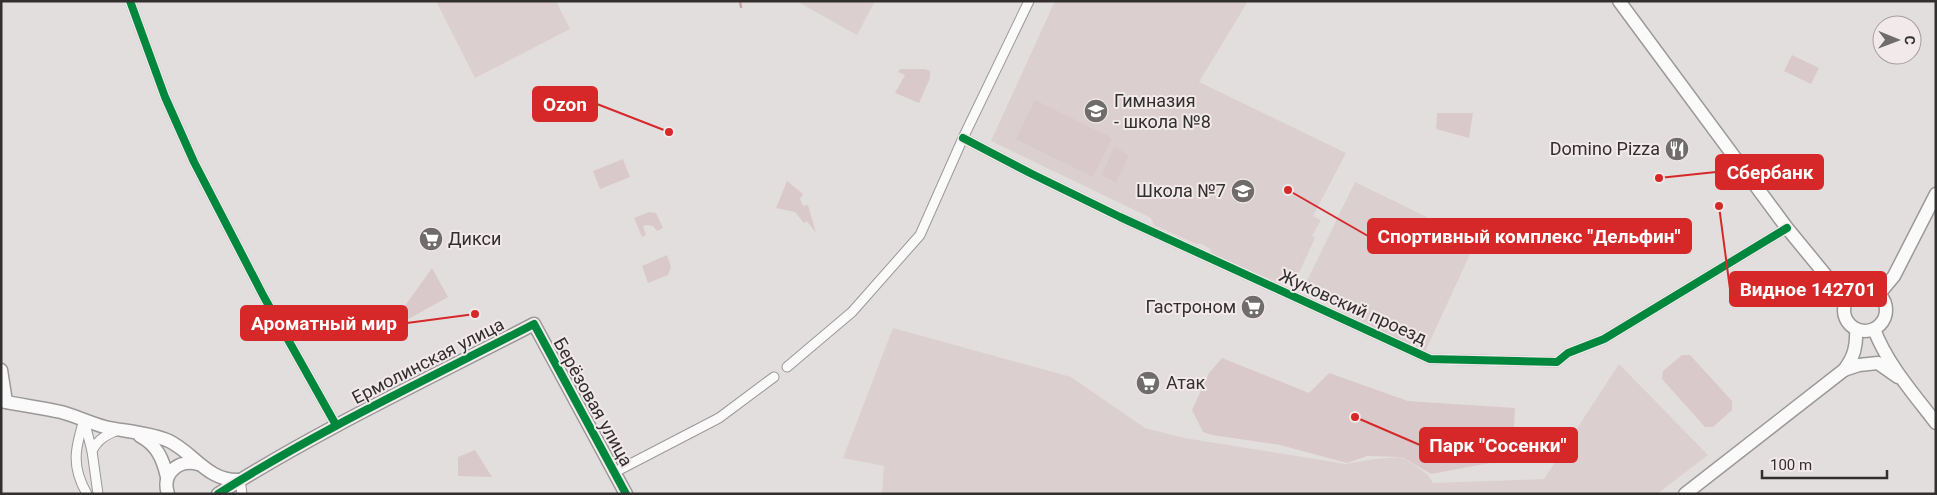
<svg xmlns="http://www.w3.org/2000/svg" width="1937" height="495" viewBox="0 0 1937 495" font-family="Roboto,sans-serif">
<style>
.built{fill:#dbcfcf}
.green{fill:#dac9ca}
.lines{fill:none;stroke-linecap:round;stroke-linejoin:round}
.stream{stroke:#c2a9aa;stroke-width:2.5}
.street-casing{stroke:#9c9898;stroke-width:11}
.secondary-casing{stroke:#9c9898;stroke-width:15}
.street{stroke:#fbfafa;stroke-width:9}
.secondary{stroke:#fbfafa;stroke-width:12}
.cycleway-casing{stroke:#f2e9ea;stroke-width:11}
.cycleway{stroke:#00873e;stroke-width:8}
.labels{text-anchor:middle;stroke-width:4;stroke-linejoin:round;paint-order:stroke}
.poi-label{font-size:18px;fill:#322f2f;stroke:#f2e9ea;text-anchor:start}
.street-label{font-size:18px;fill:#322f2f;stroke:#f2e9ea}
.leader{fill:none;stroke:#d62828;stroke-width:2}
.callout-dot{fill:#d62828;stroke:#f2e9ea;stroke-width:2}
.callout{fill:#d62828;stroke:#d62828;stroke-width:2}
.callout-label{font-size:19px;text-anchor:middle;font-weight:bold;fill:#fff}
</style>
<rect width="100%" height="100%" fill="#e3dede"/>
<g class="built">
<path d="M436,1h120l14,28 -95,49z"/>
<path d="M796,1h79l-18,34z"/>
<path d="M1055,1h193l-49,81 147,71 -33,63 8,4 -9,16 3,2 -18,39 -17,6 -67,-28 -3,-6 -8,-5h-6l-42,-19 -3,-7 -160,-77z"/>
<path d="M1355,182l121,59 -51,111 -123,-61z"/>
<path d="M893,328l178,49 74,51 39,10 162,26 28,-5 27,-2 12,7 15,11 5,8 111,-4 75,-115 89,91 -51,39h-775l2,-28 -41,-8z"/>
</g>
<g class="green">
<path d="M1792,55l27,13 -8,16 -27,-13z"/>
<path d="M900,69h25l5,2v7l-11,25 -24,-10 10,-18 -7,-3z"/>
<path d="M1035,100l77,38 -19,39 -77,-38z"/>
<path d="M1437,113h36l-4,25 -33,-9z"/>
<path d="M1114,147l15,8 -13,28 -14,-8z"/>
<path d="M623,159l7,18 -30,12 -7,-18z"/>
<path d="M787,181l16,13 -3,5 3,7 5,-1 8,28 -9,-12 -3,2 -9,-11 -19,-4z"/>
<path d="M649,212l7,1 7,15 -6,3 -4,-5 -6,-1 -4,1 3,9 -4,2 -8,-19z"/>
<path d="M667,255l4,12 -3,8 -20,8 -6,-17z"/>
<path d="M432,268l16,29 -61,34z"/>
<path d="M1682,355h8l42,46v9l-19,17h-8l-43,-48 1,-8z"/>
<path d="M1222,358l87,35 20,-20 79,28 107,7 -3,51 -81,15 -29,-17 -35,-1 -20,7 -67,-18 -68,-10 -9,-3 -11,-22 17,-37z"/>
<path d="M475,450l17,27 -34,-1v-19z"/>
</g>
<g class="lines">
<path class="stream" d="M740,1l1,6"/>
<g class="street-casing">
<g id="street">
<path d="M130,1l35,96 29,65 70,135 72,128"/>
<path d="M963,138l69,36 88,43 310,142 127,3 11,-9 36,-14 183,-111"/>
<path d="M787,367l65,-55 68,-77 43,-97 66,-137"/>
<path d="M84,420c-9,29 -13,46 3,74"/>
<path d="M84,420l8,31 6,43"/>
<path d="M92,451c6,-12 14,-16 26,-21"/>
<path d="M615,472l104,-54 55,-41"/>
<path d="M240,480l2,14"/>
</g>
</g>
<g class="secondary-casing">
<g id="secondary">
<path d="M1619,1l168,227 50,61 10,9"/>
<circle cx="1865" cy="310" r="21"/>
<path d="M1879,294l15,-18 42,-82"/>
<path d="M1874,329c13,35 40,65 62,94"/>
<path d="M1,370l5,32"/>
<path d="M1844,370l15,-5 19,-2 20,14"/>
<path d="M1,401c20,4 41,7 60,11 15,4 29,11 44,15 18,4 47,6 64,14 25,12 39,41 71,39"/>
<path d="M140,436c17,9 23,23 27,41"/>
<path d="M168,494c-7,-21 11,-35 30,-30"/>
<path d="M218,494c101,-64 210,-115 316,-170l92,170"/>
<path d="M1685,494l159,-124c10,-13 13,-24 12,-41"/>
</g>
</g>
<use href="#street" class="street"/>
<use href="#secondary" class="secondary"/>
<g class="cycleway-casing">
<g id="cycleway">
<path d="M130,1l35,96 29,65 70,135 72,128"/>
<path d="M963,138l69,36 88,43 310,142 127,3 11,-9 36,-14 183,-111"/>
<path d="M218,494c101,-64 210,-115 316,-170l92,170"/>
</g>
</g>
<use href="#cycleway" class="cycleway"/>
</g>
<defs>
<g id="school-disc" transform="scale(1.25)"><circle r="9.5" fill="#706c6c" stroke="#f2e9ea"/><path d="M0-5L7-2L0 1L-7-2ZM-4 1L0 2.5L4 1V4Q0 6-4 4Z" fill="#fff"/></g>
<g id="restaurant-disc" transform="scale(1.25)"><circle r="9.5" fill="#706c6c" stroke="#f2e9ea"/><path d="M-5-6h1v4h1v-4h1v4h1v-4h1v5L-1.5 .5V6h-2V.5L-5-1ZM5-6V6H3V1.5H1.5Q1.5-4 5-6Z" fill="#fff"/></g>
<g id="supermarket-disc" transform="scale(1.25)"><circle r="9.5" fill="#706c6c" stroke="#f2e9ea"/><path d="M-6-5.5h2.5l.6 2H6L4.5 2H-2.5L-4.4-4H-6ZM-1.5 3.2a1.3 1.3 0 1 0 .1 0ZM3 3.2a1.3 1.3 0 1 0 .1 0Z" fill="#fff"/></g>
</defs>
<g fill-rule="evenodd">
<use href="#school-disc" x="1096" y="111"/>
<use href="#restaurant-disc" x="1677" y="149"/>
<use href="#school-disc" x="1243" y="191"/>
<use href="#supermarket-disc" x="431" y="239"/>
<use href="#supermarket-disc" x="1253" y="307"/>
<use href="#supermarket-disc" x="1148" y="383"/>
</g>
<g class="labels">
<g class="poi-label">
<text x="1114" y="107">Гимназия<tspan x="1114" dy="21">- школа №8</tspan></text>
<text x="1660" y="155" text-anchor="end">Domino Pizza</text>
<text x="1226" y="197" text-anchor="end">Школа №7</text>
<text x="448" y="245">Дикси</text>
<text x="1236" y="313" text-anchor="end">Гастроном</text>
<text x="1166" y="389">Атак</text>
</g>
<g class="street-label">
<text transform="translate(1353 307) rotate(24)" y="6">Жуковский проезд</text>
<text transform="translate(428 361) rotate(-27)" y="6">Ермолинская улица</text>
<text transform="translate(593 402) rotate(61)" y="6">Берёзовая улица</text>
</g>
</g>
<path class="leader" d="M669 132L597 104M1659 178L1716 172M1288 190L1368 236M1719 206L1730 289M475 314L407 323M1355 417L1420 445"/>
<g class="callout-dot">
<circle cx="669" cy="132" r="5"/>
<circle cx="1659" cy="178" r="5"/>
<circle cx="1288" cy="190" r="5"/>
<circle cx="1719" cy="206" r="5"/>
<circle cx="475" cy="314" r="5"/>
<circle cx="1355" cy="417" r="5"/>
</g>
<g class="callout">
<rect x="533" y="87" width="64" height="34" rx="5"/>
<rect x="1716" y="155" width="107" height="34" rx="5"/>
<rect x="1368" y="219" width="323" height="34" rx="5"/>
<rect x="1730" y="272" width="156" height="34" rx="5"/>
<rect x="241" y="306" width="166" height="34" rx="5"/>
<rect x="1420" y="428" width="157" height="34" rx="5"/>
</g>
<g class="callout-label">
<text x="565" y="111">Ozon</text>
<text x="1770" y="179">Сбербанк</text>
<text x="1529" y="243">Спортивный комплекс "Дельфин"</text>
<text x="1808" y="296">Видное 142701</text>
<text x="324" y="330">Ароматный мир</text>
<text x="1498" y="452">Парк "Сосенки"</text>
</g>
<rect width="1937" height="495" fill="none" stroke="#322f2f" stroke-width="5"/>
<g transform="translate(1897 40) rotate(91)"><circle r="24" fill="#f2e9ea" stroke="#a59f9f"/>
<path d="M0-4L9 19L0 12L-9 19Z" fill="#706c6c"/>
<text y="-8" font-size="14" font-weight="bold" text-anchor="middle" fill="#322f2f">С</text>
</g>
<path d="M1762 470v8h125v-8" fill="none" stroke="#322f2f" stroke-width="2.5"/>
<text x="1770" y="470" font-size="15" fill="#322f2f" stroke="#f2e9ea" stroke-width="4" paint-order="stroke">100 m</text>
</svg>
